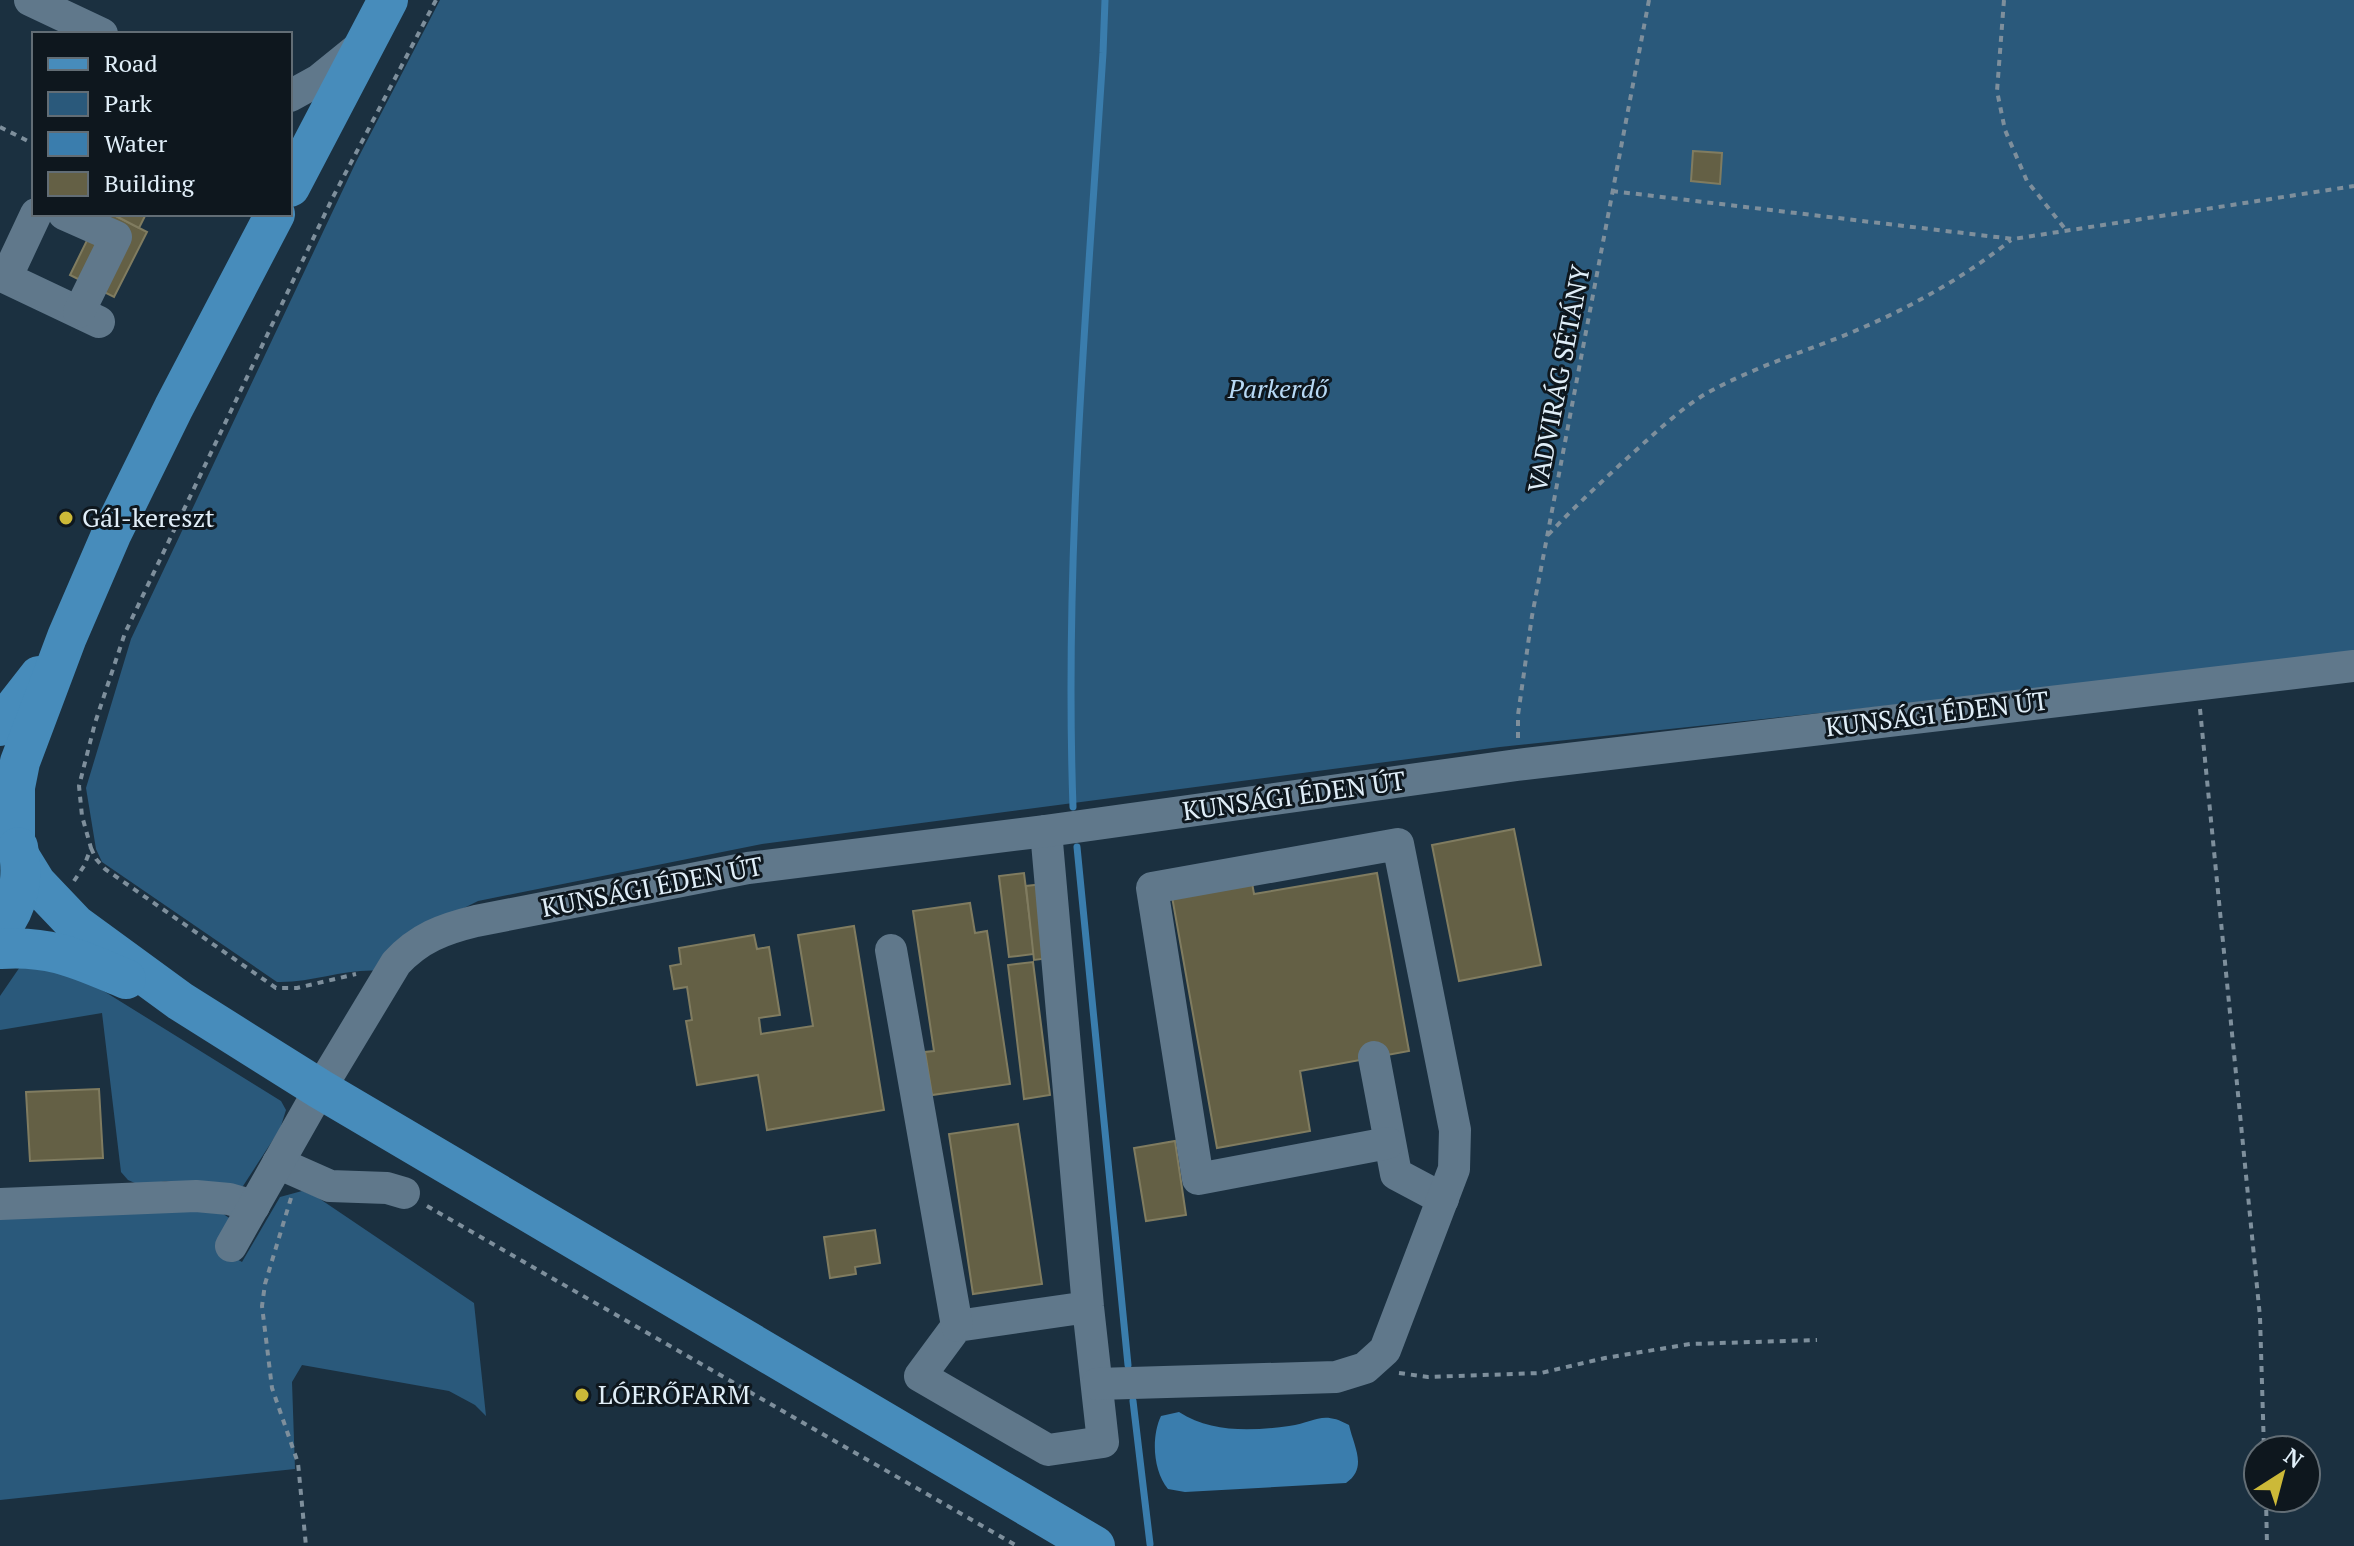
<svg xmlns="http://www.w3.org/2000/svg" width="2354" height="1546" viewBox="0 0 2354 1546" font-family="'PT Serif',serif">
<style>
.green{fill:#2a597b}
.water{fill:#3a7dad}
.lines{fill:none;stroke-linecap:round;stroke-linejoin:round}
.stream{stroke:#3a7dad;stroke-width:7}
.building{fill:#646045;stroke:#807c60;stroke-width:2}
.path{stroke:#7e8f9c;stroke-width:4;stroke-dasharray:6 6;stroke-linecap:butt}
.minor{stroke:#60788b;stroke-width:32}
.major{stroke:#478cbb;stroke-width:40}
.poi-dot{fill:#ccb938;stroke:#0e171e;stroke-width:3}
.labels{text-anchor:middle;stroke-width:6;stroke-linejoin:round;paint-order:stroke}
.street-label{font-size:26px;fill:#e0eef8;stroke:#0e171e}
.park-label{font-size:26px;font-style:italic;fill:#b7d9f5;stroke:#0e171e}
.poi-label{font-size:26px;fill:#e0eef8;stroke:#0e171e;text-anchor:start}
</style>
<rect width="100%" height="100%" fill="#1b3040"/>
<g class="green">
<path d="M440,0h1914v656l-854,91 -738,97 -284,57 -42,21 -55,49c-35,-3 -68,12 -104,11l-175,-120 -6,-13 -10,-61 45,-149 225,-477z"/>
<path d="M24,961l57,16 200,124 5,9 -6,19 -37,57 -9,3 -68,-8 -24,5 -14,-6 -7,-8 -19,-159 -102,17v-34z"/>
<path d="M302,1191l15,6 157,106 12,113 -11,-11 -26,-14 -147,-26 -10,17 3,87 -295,31v-282l142,-9 80,4 10,7 -15,28 25,14 38,-65z"/>
</g>
<path class="water" d="M1179,1412c32,21 73,19 110,14 27,-4 33,-16 60,-1 5,22 19,43 -3,58l-161,9 -17,-3c-15,-18 -17,-52 -7,-73z"/>
<g class="lines">
<g class="stream">
<path d="M1073,807c-9,-252 14,-503 30,-754l2,-53"/>
<path d="M1077,847l51,518"/>
<path d="M1133,1401l17,143"/>
</g>
</g>
<g class="building">
<path d="M1693,151l29,2 -2,31 -29,-3z"/>
<path d="M100,214h12l35,18 -33,65 -44,-22z"/>
<path d="M112,214h34l-7,14z"/>
<path d="M1514,829l27,136 -82,16 -27,-136z"/>
<path d="M1024,873l10,81 -25,3 -10,-81z"/>
<path d="M1377,873l32,178 -109,20 10,60 -93,17 -46,-257 80,-14 3,17z"/>
<path d="M1043,884l7,74 -16,2 -8,-74z"/>
<path d="M970,903l5,30 12,-2 23,153 -78,11 -7,-43 9,-1 -21,-140z"/>
<path d="M854,926l30,184 -117,20 -9,-55 -61,10 -11,-64 6,-1 -5,-33 -13,2 -4,-23 11,-2 -2,-16 75,-13 3,14 12,-2 11,68 -21,3 2,16 52,-8 -15,-91z"/>
<path d="M1033,962l17,133 -26,4 -16,-134z"/>
<path d="M99,1089l4,69 -73,3 -4,-69z"/>
<path d="M1018,1124l24,160 -69,10 -24,-160z"/>
<path d="M1175,1141l11,74 -40,6 -12,-73z"/>
<path d="M875,1230l5,33 -25,4 1,7 -26,4 -6,-41z"/>
</g>
<g class="lines">
<g class="path">
<path d="M2004,0l-7,91 8,39 22,51 39,49"/>
<path d="M0,127l34,17"/>
<path d="M1612,191l401,48 341,-53"/>
<path d="M1548,535c31,-33 64,-63 97,-93 19,-17 40,-36 62,-49 40,-22 81,-36 123,-52 65,-25 127,-58 181,-101"/>
<path d="M2200,709l60,608 4,133"/>
<path d="M1518,738v-23l14,-99 117,-616"/>
<path d="M91,848l5,11 9,10 171,119h21l59,-14"/>
<path d="M74,881l10,-15 7,-18 -9,-32 -3,-30 16,-63 30,-90 208,-436 103,-197"/>
<path d="M291,1198l-26,86 -3,22 10,82 26,75 8,83"/>
<path d="M427,1206l590,340"/>
<path d="M1399,1373l29,4 113,-4 64,-15 85,-14 127,-4"/>
<path d="M2266,1498l1,48"/>
</g>
<g class="minor">
<path d="M30,0l72,34"/>
<path d="M290,96l29,-16 42,-34"/>
<path d="M36,214l-30,64 93,44"/>
<path d="M64,214l52,23 -37,75"/>
<path d="M1046,831l42,476 15,135 -55,8 -128,-74 37,-50 131,-19"/>
<path d="M891,950l66,376"/>
<path d="M1374,1057l22,117 47,25"/>
<path d="M278,1163l52,23 57,2 17,5"/>
<path d="M0,1204l196,-8 33,3 25,7"/>
<path d="M231,1246l89,-157 76,-126c23,-25 47,-34 80,-42l272,-53 298,-37 471,-66 837,-99"/>
<path d="M1097,1384l239,-7 29,-9 20,-18 69,-181 1,-39 -57,-286 -246,44 46,291 190,-36"/>
</g>
<g class="major">
<path d="M290,187l98,-187"/>
<path d="M0,726l39,-50"/>
<path d="M15,837v-50l5,-25 47,-125 44,-102 63,-128 101,-193"/>
<path d="M20,857l16,26 40,42 104,76 140,88 775,457"/>
<path d="M0,930c19,-24 24,-53 18,-83"/>
<path d="M0,949c52,-4 80,11 126,30"/>
</g>
</g>
<g class="poi-dot">
<circle cx="66" cy="518" r="8"/>
<circle cx="582" cy="1395" r="8"/>
</g>
<g class="labels">
<g class="street-label">
<text transform="translate(1559 379) rotate(-79)" y="9">VADVIRÁG SÉTÁNY</text>
<text transform="translate(1937 714) rotate(-7)" y="9">KUNSÁGI ÉDEN ÚT</text>
<text transform="translate(1294 796) rotate(-8)" y="9">KUNSÁGI ÉDEN ÚT</text>
<text transform="translate(652 887) rotate(-11)" y="9">KUNSÁGI ÉDEN ÚT</text>
</g>
<g class="park-label">
<text x="1278" y="398">Parkerdő</text>
</g>
<g class="poi-label">
<text x="82" y="527">Gál-kereszt</text>
<text x="598" y="1404">LÓERŐFARM</text>
</g>
</g>
<rect x="32" y="32" width="260" height="184" fill="#0e171e" stroke="#626d75" stroke-width="2"/>
<rect x="48" y="58" width="40" height="12" fill="#478cbb" stroke="#626d75" stroke-width="2"/>
<text x="104" y="72" font-size="24" fill="#e0eef8">Road</text>
<rect x="48" y="92" width="40" height="24" fill="#2a597b" stroke="#626d75" stroke-width="2"/>
<text x="104" y="112" font-size="24" fill="#e0eef8">Park</text>
<rect x="48" y="132" width="40" height="24" fill="#3a7dad" stroke="#626d75" stroke-width="2"/>
<text x="104" y="152" font-size="24" fill="#e0eef8">Water</text>
<rect x="48" y="172" width="40" height="24" fill="#646045" stroke="#626d75" stroke-width="2"/>
<text x="104" y="192" font-size="24" fill="#e0eef8">Building</text>
<g transform="translate(2282 1474) rotate(36)"><circle r="38" fill="#0e171e" stroke="#626d75" stroke-width="2"/>
<path d="M0-6L14 30L0 20L-14 30Z" fill="#ccb938"/>
<text y="-12" font-size="22" font-weight="bold" text-anchor="middle" fill="#e0eef8">N</text>
</g>
</svg>
